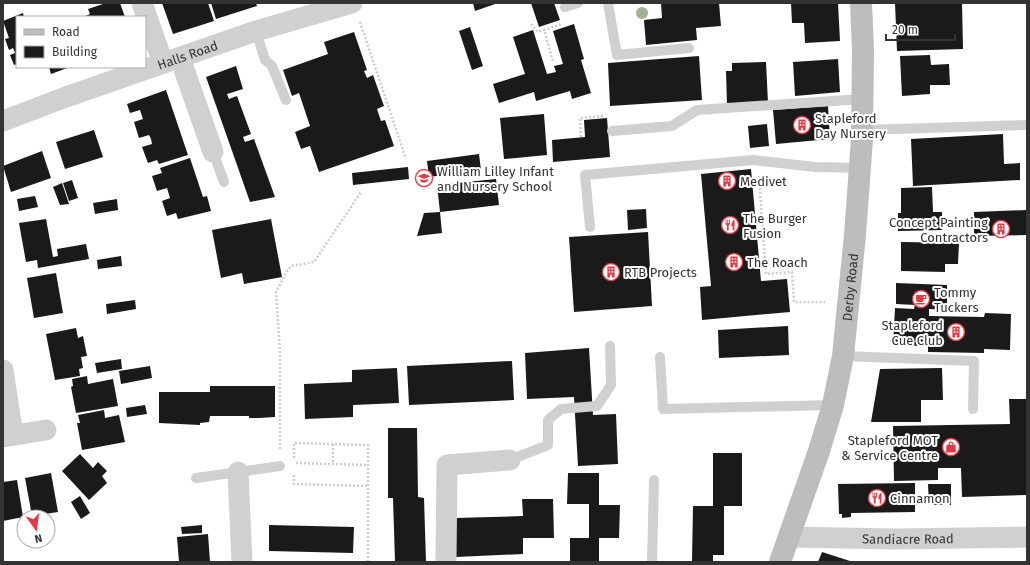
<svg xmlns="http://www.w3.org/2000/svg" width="1030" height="565" viewBox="0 0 1030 565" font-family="'Fira Sans',sans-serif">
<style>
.building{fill:#1a1a1a}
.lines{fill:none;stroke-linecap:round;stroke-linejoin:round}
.path{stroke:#cdcdcd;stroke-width:2.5;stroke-dasharray:2 2;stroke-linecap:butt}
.service{stroke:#d0d0d0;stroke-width:10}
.minor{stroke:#d0d0d0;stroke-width:21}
.secondary{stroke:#bdbdbd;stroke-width:22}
.tree{fill:#a2b095}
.labels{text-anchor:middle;stroke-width:4;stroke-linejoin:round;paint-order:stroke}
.street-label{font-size:13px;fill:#333;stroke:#fff}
.poi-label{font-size:13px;fill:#333;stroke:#fff;text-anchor:start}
</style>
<rect width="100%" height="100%" fill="#fff"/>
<g class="building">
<path d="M106,3h14l5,14h-42l7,-3 -2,-5z"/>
<path d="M162,3h46l6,18 -41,13z"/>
<path d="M211,3h45l1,3 -41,13z"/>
<path d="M473,3h25l-23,8z"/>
<path d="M531,3h23l6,17 -21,7z"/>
<path d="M661,3h58l2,23 -25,2 1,12 -51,5 -2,-25 18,-2z"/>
<path d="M791,3h47l2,38 -35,2 -1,-20h-12z"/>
<path d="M895,3h67l1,46 -66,2z"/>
<path d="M23,13l1,4h-7v47l-3,1 -4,-10 5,-2 -2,-5 -4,2 -4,-11 4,-1 -6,-17z"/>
<path d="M574,24l10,35 -3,1 10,33 -19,6 -2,-8 -34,10 -2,-9 -35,11 -6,-19 32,-10 -12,-37 20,-7 14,44 9,-2 -2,-6 9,-2 -10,-33z"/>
<path d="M470,27l13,39 -11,4 -13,-39z"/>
<path d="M354,32l13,38 -3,1 3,7 6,-3 11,31 -7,3 4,12 4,-1 9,26 -75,26 -9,-26 -9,3 -6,-17 15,-6 -11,-33 -7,3 -9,-26 45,-16 -4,-12z"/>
<path d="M930,55l1,10 18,-1 1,21h-20v9l-28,2 -2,-40z"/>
<path d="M699,56l3,44 -92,6 -2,-43z"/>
<path d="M838,59l2,33 -45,4 -2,-34z"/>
<path d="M766,62l2,41 -41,2 -1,-34h6v-8z"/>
<path d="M236,66l7,23 -16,5 2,5 8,-3 14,38 -8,3 2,5 9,-3 21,58 -25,5 -44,-125z"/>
<path d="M49,67h21l-19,7z"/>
<path d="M166,90l22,65 -29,9 -2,-4 -9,3 -6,-16 10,-3 -1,-5 -2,-4 -10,3 -5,-16 9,-3 -3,-9 -10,3 -3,-9z"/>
<path d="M828,106l2,33 -54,5 -3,-34z"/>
<path d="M544,114l3,41 -43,4 -4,-41z"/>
<path d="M607,118l3,39 -57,5 -1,-22 33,-3 -1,-17z"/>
<path d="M767,124l2,22 -19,2 -2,-22z"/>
<path d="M94,130l9,27 -38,12 -9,-27z"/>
<path d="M1003,134l1,30 16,-1v17l-107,6 -2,-47z"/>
<path d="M42,151l9,27 -40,14 -8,-26z"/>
<path d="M479,154l2,16 -52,7 -2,-16z"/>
<path d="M190,158l13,39 4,-1 4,15 -33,8 -2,-6 -9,3 -5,-15 8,-3 -3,-10 -10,3 -5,-15 10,-3 -2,-5z"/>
<path d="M408,167l1,12 -56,6 -1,-12z"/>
<path d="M751,169l10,112 26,-2 3,33 -88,8 -2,-33 11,-1 -10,-112z"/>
<path d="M496,179l3,26 -59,7 -3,-27z"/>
<path d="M72,180l6,18 -9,3 -6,-18z"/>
<path d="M62,183l7,21 -9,1 -7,-18z"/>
<path d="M932,187l1,25h9v18l-44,1v-18h3v-25z"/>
<path d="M35,196l3,11 -19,4 -2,-12z"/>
<path d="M117,199l1,11 -23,4 -2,-11z"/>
<path d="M646,209l1,19 -19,2 -1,-20z"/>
<path d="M1027,210v25l-53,1v-24z"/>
<path d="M440,212l2,21 -25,3 7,-23z"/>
<path d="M46,219l7,38 5,-1 -1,-7 29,-5 3,15 -51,9 -1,-8 -11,2 -7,-39z"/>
<path d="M271,219l11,58 -38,7 -2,-11 -21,5 -9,-48z"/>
<path d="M648,232l4,74 -78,6 -5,-75z"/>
<path d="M901,242l58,1 -1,21h-13v8l-44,-1z"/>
<path d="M121,256l1,10 -24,3 -1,-9z"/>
<path d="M56,273l7,40 -29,5 -7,-40z"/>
<path d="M896,283l51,2v25l-18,-1v7l55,1 1,-4 26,1 -1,36 -26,-1v4l-56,-1v-6l-35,-1 2,-37 19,1 1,-4 -19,-1z"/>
<path d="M135,300l1,9 -29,5 -1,-10z"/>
<path d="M788,326l1,29 -70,3 -1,-28z"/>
<path d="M76,328l2,10 5,-2 4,20 -6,1 2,11 -4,1 1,7 -25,4 -9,-46z"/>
<path d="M589,348l4,67 23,-1 2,50 -40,2 -4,-69 -47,2 -2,-46z"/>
<path d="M121,359l1,10 -25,4 -2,-10z"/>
<path d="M512,361l2,39 -105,5 -2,-39z"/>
<path d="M150,366l2,12 -31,6 -2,-13z"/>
<path d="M397,368l2,35 -46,2v12l-48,2 -1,-35 48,-2v-12z"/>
<path d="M942,368l1,32h-22v22h-50l9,-53z"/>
<path d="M87,376l1,8 25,-5 5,27 -42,7 -5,-26 2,-1 -1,-7z"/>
<path d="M210,386h65v31l-16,1h-10v-2h-39l-1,6 -9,1v2l-41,-2v-31h51z"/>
<path d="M1009,399h18v96l-65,2 -1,-29h-23v12l-44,1 -1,-55 117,-2z"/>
<path d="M145,405l2,9 -20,3 -1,-9z"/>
<path d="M104,410l1,8 14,-3 6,27 -43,8 -5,-27h3l-2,-8z"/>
<path d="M388,428h29l1,69 6,1 2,64h-31l-2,-64h-5z"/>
<path d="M713,453h29v53h-18v49h-11v7h-21l1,-56h20z"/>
<path d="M80,454l13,14 5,-6 9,9 -5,5 5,7 -18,17 -27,-29z"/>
<path d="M51,473l7,39 -26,4 -7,-38z"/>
<path d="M568,473h31v32h21l-1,33h-20v24h-29v-24h19v-34h-22z"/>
<path d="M17,480l6,37 -20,4v-39z"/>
<path d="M915,483v29l-64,1v4l-9,1v-4h-3l-1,-30z"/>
<path d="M928,484h23v21h-22z"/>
<path d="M80,496l10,17 -9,6 -10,-17z"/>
<path d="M522,499h31l1,39h-31v16l-67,3 -1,-39 68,-2z"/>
<path d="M202,525v8l-20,1 -1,-7z"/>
<path d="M269,525l85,2 -1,26 -84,-2z"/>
<path d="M208,534l2,28h-31l-2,-25z"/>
<path d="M29,541h12l1,3 -12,2z"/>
<path d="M822,552l28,9 -1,1h-31z"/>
</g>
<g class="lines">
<g class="path">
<path d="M360,22l46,137"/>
<path d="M531,24l7,8 6,-2"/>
<path d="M553,61l-9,-31 18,-6"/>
<path d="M581,137l-1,-19 24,-2"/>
<path d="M759,176l7,98 26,-2 2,30h31"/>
<path d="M333,444v20"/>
<path d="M280,449v-97l-4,-60 11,-21 4,-5 23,-4 47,-70"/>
<path d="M294,458v-15l74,2v117"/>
<path d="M296,463l72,2"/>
<path d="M294,475v9l74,2"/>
</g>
<g class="service">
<path d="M608,3l9,52 72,-7"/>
<path d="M565,7l13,-4"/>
<path d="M256,31l9,29 7,6 14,34"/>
<path d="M862,130l162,-5"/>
<path d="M612,131l60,-5 25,-16 166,-11"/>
<path d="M213,152l11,30"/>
<path d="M590,227l-5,-52 168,-15 62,7 45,1"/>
<path d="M843,356l131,5 -1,48"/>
<path d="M660,357l3,52 170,-4"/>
<path d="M510,460l38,-15v-25l13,-11 36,-3 14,-21 -1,-39"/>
<path d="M196,478l84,-12"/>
<path d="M652,562l2,-82"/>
</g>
<g class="minor">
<path d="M142,3l21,60"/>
<path d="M180,58l33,94"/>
<path id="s1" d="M3,121l63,-24 190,-66 96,-28"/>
<path d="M3,370l10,65"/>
<path d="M3,437l43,-7"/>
<path d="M238,472l4,90"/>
<path id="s2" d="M789,537l106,2 132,-2"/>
<path d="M446,562l1,-97 63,-5"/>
</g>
<path class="secondary" id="s3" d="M780,562l39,-111 14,-46 10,-49 12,-121 7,-96 1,-89 -2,-47"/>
</g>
<circle class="tree" cx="642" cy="13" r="6"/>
<defs>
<g id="building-ring" transform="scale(0.9)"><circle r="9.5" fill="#fff" stroke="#e63946" stroke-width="1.5"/><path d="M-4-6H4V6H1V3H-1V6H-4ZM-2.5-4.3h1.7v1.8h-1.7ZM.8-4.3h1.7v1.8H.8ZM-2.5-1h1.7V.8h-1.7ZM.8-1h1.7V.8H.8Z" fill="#e63946"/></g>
<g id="school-ring" transform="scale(0.9)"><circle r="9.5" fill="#fff" stroke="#e63946" stroke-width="1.5"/><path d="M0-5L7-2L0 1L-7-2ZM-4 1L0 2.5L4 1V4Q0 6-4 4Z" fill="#e63946"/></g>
<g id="restaurant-ring" transform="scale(0.9)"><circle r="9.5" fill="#fff" stroke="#e63946" stroke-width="1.5"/><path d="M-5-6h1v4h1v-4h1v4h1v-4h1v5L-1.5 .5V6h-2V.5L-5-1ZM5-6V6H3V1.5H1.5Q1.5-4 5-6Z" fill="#e63946"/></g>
<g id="cafe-ring" transform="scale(0.9)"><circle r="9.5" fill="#fff" stroke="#e63946" stroke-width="1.5"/><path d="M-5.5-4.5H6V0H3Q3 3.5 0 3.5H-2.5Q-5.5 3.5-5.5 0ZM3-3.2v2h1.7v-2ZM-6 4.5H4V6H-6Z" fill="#e63946"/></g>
<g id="shop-ring" transform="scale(0.9)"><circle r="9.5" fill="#fff" stroke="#e63946" stroke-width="1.5"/><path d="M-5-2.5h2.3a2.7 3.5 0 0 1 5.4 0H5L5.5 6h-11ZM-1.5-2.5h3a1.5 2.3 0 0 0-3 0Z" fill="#e63946"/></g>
</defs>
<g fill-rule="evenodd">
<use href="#building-ring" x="802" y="125"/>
<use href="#school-ring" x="424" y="178"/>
<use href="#building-ring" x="727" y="181"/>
<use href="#restaurant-ring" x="730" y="225"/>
<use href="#building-ring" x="1001" y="229"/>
<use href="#building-ring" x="734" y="262"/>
<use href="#building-ring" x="611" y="272"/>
<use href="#cafe-ring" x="921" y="299"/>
<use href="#building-ring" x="956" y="332"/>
<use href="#shop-ring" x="951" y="447"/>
<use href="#restaurant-ring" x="877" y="498"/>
</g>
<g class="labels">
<g class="street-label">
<text dy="5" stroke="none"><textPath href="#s1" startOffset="196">Halls Road</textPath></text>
<text dy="5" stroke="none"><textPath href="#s3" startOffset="285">Derby Road</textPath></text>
<text dy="5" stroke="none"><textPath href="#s2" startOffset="119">Sandiacre Road</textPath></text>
</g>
<g class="poi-label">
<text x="815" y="123">Stapleford<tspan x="815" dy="15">Day Nursery</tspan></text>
<text x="437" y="176">William Lilley Infant<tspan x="437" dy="15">and Nursery School</tspan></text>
<text x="740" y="186">Medivet</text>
<text x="743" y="223">The Burger<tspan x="743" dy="15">Fusion</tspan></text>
<text x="988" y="227" text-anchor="end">Concept Painting<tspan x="988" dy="15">Contractors</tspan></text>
<text x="747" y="267">The Roach</text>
<text x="624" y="277">RTB Projects</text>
<text x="934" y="297">Tommy<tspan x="934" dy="15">Tuckers</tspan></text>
<text x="943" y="330" text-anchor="end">Stapleford<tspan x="943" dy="15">Cue Club</tspan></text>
<text x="938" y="445" text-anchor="end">Stapleford MOT<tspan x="938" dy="15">&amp; Service Centre</tspan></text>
<text x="890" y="503">Cinnamon</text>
</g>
</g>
<rect width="1030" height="565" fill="none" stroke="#333333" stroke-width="8"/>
<rect x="16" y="16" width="130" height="52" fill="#ffffff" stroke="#adadad"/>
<rect x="24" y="29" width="20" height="6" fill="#bdbdbd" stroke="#adadad"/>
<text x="52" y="36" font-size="12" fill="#333333">Road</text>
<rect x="24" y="46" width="20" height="12" fill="#1a1a1a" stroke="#adadad"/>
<text x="52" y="56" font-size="12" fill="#333333">Building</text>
<g transform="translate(36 529) rotate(166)"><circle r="19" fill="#ffffff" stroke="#adadad"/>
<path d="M0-3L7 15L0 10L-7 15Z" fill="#e63946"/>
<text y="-6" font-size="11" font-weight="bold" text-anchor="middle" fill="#333333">N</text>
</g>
<path d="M886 34v6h69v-6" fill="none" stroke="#333333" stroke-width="2"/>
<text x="892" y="34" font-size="12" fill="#333333" stroke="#ffffff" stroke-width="3" paint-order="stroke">20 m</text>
</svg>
